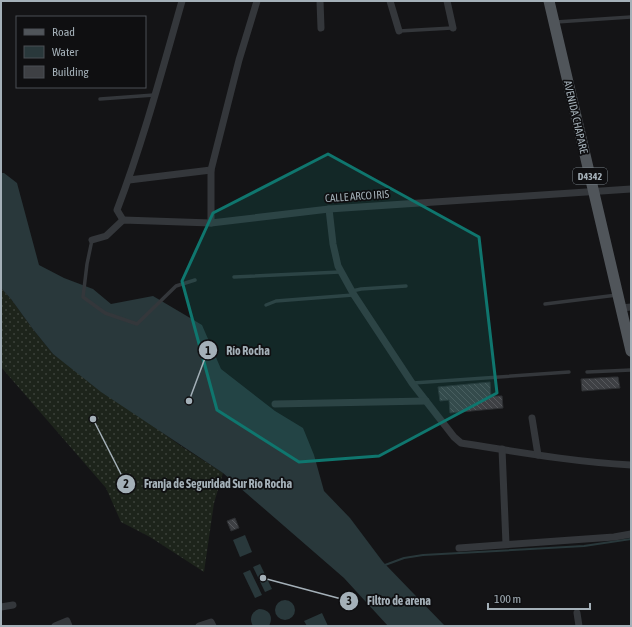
<svg xmlns="http://www.w3.org/2000/svg" width="632" height="627" viewBox="0 0 632 627" font-family="'Asap Condensed',sans-serif">
<style>
.grass{fill:url(#grass-dots)}
.water{fill:#29383b}
.lines{fill:none;stroke-linecap:round;stroke-linejoin:round}
.stream{stroke:#29383b;stroke-width:2}
.building{fill:url(#building-back-hatch);stroke:#2d2f32}
.service{stroke:#34373b;stroke-width:3.5}
.minor{stroke:#34373b;stroke-width:7}
.primary{stroke:#50555a;stroke-width:11}
.marked{fill:#0f766e;fill-opacity:0.2;stroke:#0f766e;stroke-width:3;stroke-linejoin:round}
.labels{text-anchor:middle;stroke-width:3.5;stroke-linejoin:round;paint-order:stroke}
.shield{fill:#0f0f11;stroke:#778086;stroke-width:1}
.shield-label{font-size:10px;font-weight:bold;fill:#a4b0b8}
.street-label{font-size:11px;fill:#a4b0b8;stroke:#0f0f11}
.leader{fill:none;stroke:#a4b0b8;stroke-width:1.5}
.callout-dot{fill:#a4b0b8;stroke:#0f0f11;stroke-width:1.5}
.mark-label{font-size:12px;text-anchor:middle;font-weight:bold;fill:#111}
.callout-label{font-size:12px;text-anchor:middle;font-weight:bold;fill:#a4b0b8;stroke:#0f0f11;stroke-width:3.5;stroke-linejoin:round;paint-order:stroke}
</style>
<defs>
<pattern id="grass-dots" width="8" height="8" patternUnits="userSpaceOnUse"><rect width="8" height="8" fill="#1d241b"/><path d="M2 2h.1M6 6h.1" fill="none" stroke="#3b413a" stroke-width="1.8" stroke-linecap="round"/></pattern>
<pattern id="building-back-hatch" width="6" height="6" patternUnits="userSpaceOnUse"><rect width="6" height="6" fill="#3e4044"/><path d="M-1 5l2 2M0 0l6 6M5-1l2 2" fill="none" stroke="#57595d"/></pattern>
</defs>
<rect width="100%" height="100%" fill="#141416"/>
<path class="grass" d="M1,288l10,11 21,29 21,26 128,92 42,27 -9,30 -10,69 -54,-35 -29,-15 -15,-34 -105,-121z"/>
<g class="water">
<path d="M1,173h3l13,10 22,82 25,13 29,11 18,15 42,-8 49,29 19,44 54,42 28,17 11,27 10,36 26,27 33,44 62,64h-57l-44,-48 -121,-105 -122,-81 -48,-38 -21,-26 -21,-29 -10,-11z"/>
<path d="M245,535l7,17 -12,5 -7,-17z"/>
<path d="M260,564l12,25 -7,3 -12,-25z"/>
<path d="M250,570l12,25 -7,3 -12,-25z"/>
<circle cx="285" cy="610" r="10"/>
<path d="M259,609c10,0 15,8 10,17h-16c-4,-7 -2,-14 6,-17z"/>
<path d="M322,613l6,13h-21l-3,-5z"/>
</g>
<g class="lines">
<path class="stream" d="M385,565l19,-7 19,-3 161,-9 47,-7"/>
</g>
<g class="building">
<path d="M614,377h4l2,11 -38,3 -1,-12z"/>
<path d="M490,382l1,14h11l1,12 -53,5 -1,-13 -9,1 -2,-14z"/>
<path d="M235,518l4,10 -8,3 -4,-10z"/>
</g>
<g class="lines">
<g class="service">
<path d="M556,22l75,-5"/>
<path d="M399,31l53,-3"/>
<path d="M100,99l54,-4"/>
<path d="M92,240l-5,24 -4,33 22,16 32,11 39,-38 19,-6"/>
<path d="M234,277l106,-5"/>
<path d="M352,291l9,-2 45,-3"/>
<path d="M545,304l72,-9"/>
<path d="M266,305l10,-4 77,-6"/>
<path d="M587,372l44,-2"/>
<path d="M413,383l156,-11"/>
</g>
<g class="minor">
<path d="M320,1l1,27"/>
<path d="M390,1l9,30"/>
<path d="M447,1l6,27"/>
<path d="M129,180l82,-10"/>
<path d="M329,209l4,35 5,22 16,29 58,88 42,54 7,6c57,9 113,19 170,22"/>
<path d="M123,220l-6,-10c26,-68 45,-139 65,-209"/>
<path d="M211,223v-53l28,-110 18,-59"/>
<path d="M92,240l14,-4 17,-16 88,3 118,-14 302,-20"/>
<path d="M621,308l10,-1"/>
<path d="M275,404l151,-3"/>
<path d="M532,418l6,37"/>
<path d="M502,449l4,95"/>
<path d="M459,548l155,-11 17,-3"/>
<path d="M1,607l12,-2"/>
<path d="M577,613l2,13"/>
<path d="M55,626l12,-5 2,5"/>
<path d="M199,626l12,-4 2,4"/>
</g>
<path class="primary" d="M549,1l82,350"/>
</g>
<path class="marked" d="M328,154l151,83 18,156 -118,63 -80,6 -82,-52 -35,-129 31,-68z"/>
<g class="labels">
<rect class="shield" x="573" y="168" width="34" height="16" rx="3"/>
<g class="shield-label">
<text x="590" y="180">D4342</text>
</g>
<g class="street-label">
<text transform="translate(576 117) rotate(77)" y="4">AVENIDA CHAPARE</text>
<text transform="translate(357 196) rotate(-4)" y="4">CALLE ARCO IRIS</text>
</g>
</g>
<path class="leader" d="M189 401L208 350M93 419L126 484M263 578L349 601"/>
<g class="callout-dot">
<circle cx="189" cy="401" r="4"/>
<circle cx="93" cy="419" r="4"/>
<circle cx="263" cy="578" r="4"/>
<circle cx="208" cy="350" r="10"/>
<circle cx="126" cy="484" r="10"/>
<circle cx="349" cy="601" r="10"/>
</g>
<g class="mark-label">
<text x="208" y="355">1</text>
<text x="126" y="488">2</text>
<text x="349" y="605">3</text>
</g>
<g class="callout-label">
<text x="248" y="355">Río Rocha</text>
<text x="218" y="488">Franja de Seguridad Sur Río Rocha</text>
<text x="399" y="605">Filtro de arena</text>
</g>
<rect width="632" height="627" fill="none" stroke="#a4b0b8" stroke-width="4"/>
<rect x="16" y="16" width="130" height="72" fill="#0f0f11" stroke="#4b4f54"/>
<rect x="24" y="29" width="20" height="6" fill="#50555a" stroke="#4b4f54"/>
<text x="52" y="36" font-size="12" fill="#a4b0b8">Road</text>
<rect x="24" y="46" width="20" height="12" fill="#29383b" stroke="#4b4f54"/>
<text x="52" y="56" font-size="12" fill="#a4b0b8">Water</text>
<rect x="24" y="66" width="20" height="12" fill="#3e4044" stroke="#4b4f54"/>
<text x="52" y="76" font-size="12" fill="#a4b0b8">Building</text>
<path d="M488 603v6h102v-6" fill="none" stroke="#a4b0b8" stroke-width="2"/>
<text x="494" y="603" font-size="12" fill="#a4b0b8" stroke="#0f0f11" stroke-width="3" paint-order="stroke">100 m</text>
</svg>
